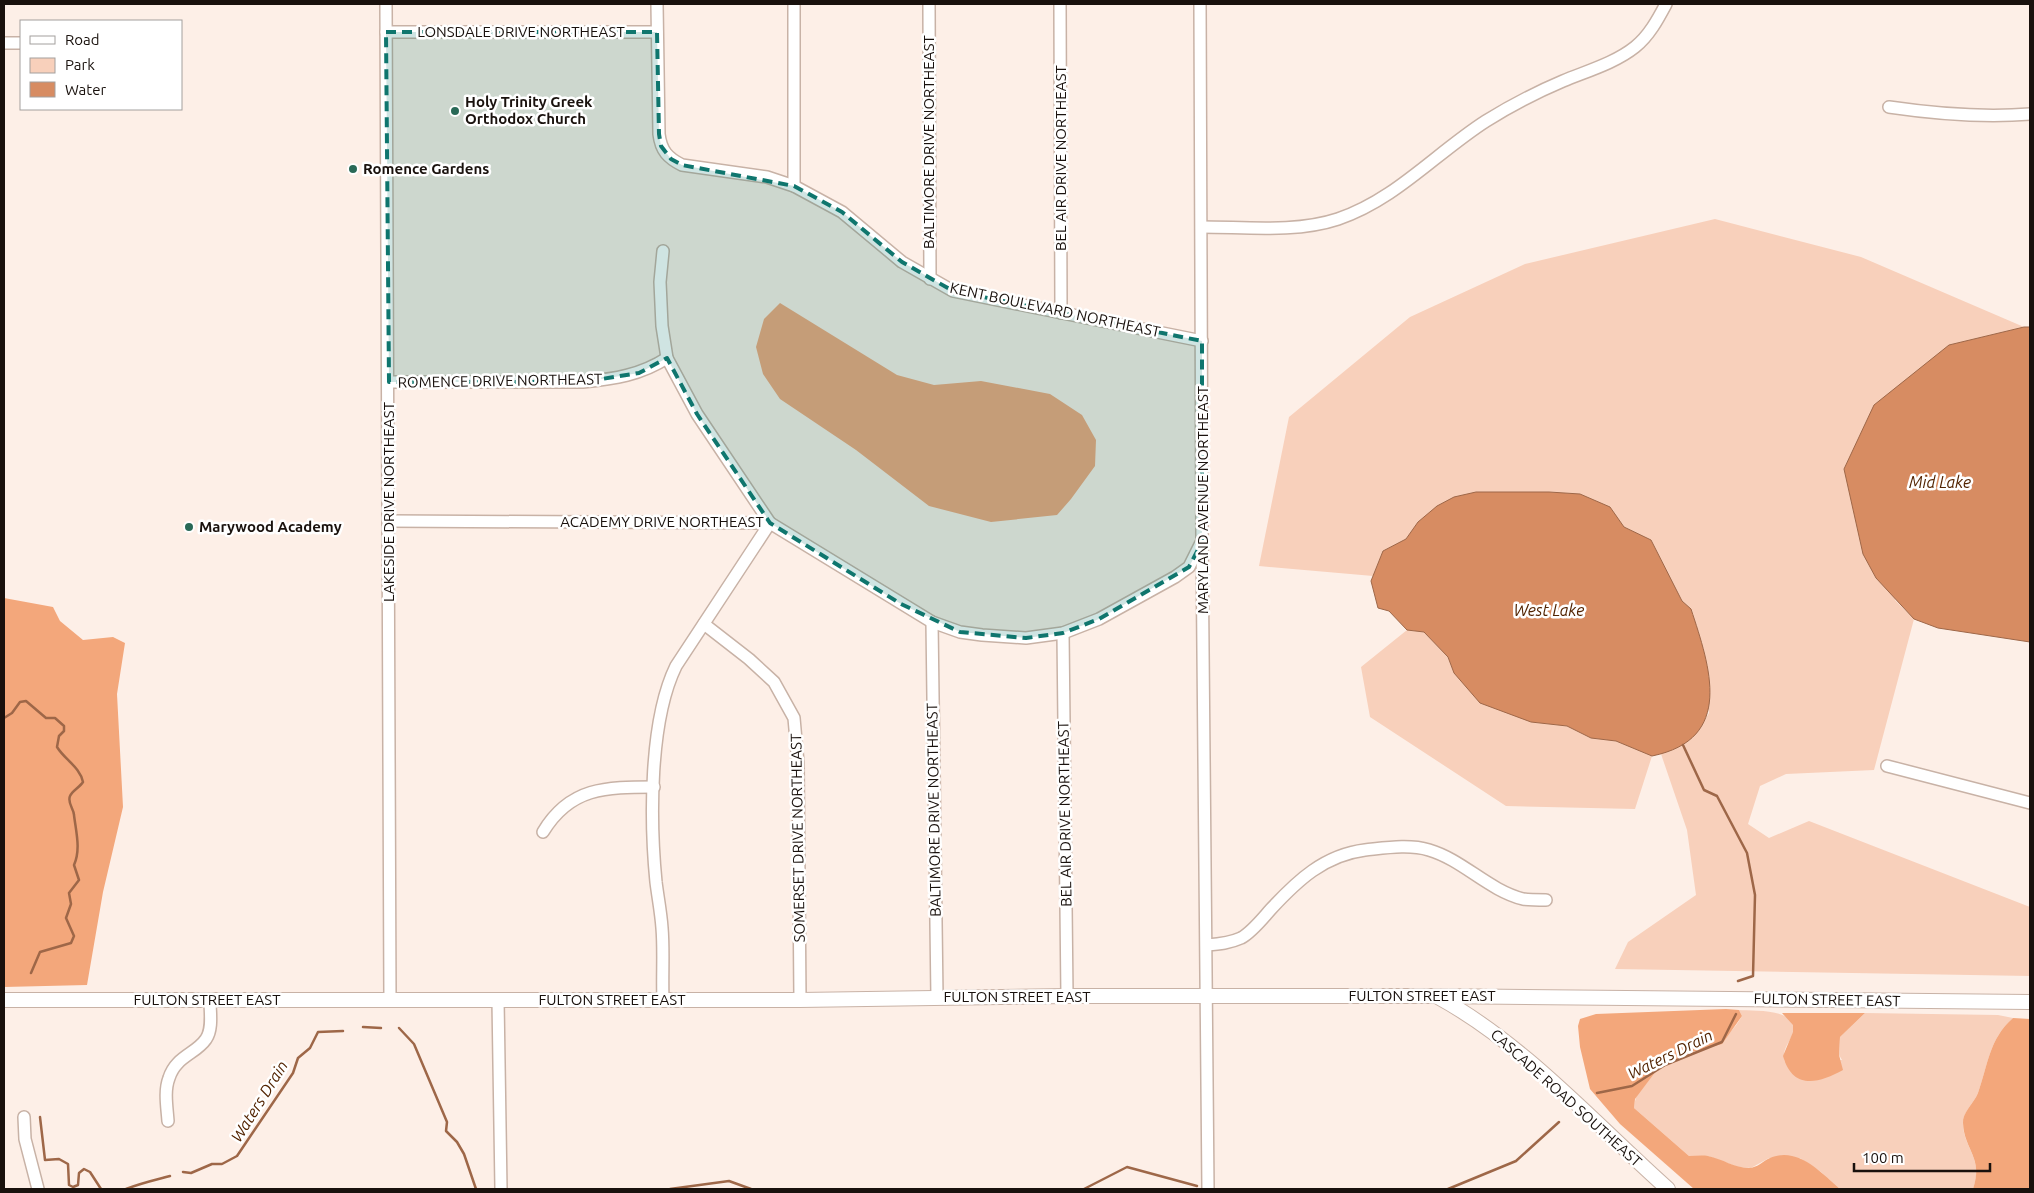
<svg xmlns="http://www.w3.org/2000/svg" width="2034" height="1193" viewBox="0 0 2034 1193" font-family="Ubuntu,sans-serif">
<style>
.green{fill:#f8d0bb}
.forest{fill:#f3a77b}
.water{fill:#d78c62;stroke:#9e6748}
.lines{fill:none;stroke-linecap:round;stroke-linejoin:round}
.stream{stroke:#9e6748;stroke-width:2.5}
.minor-casing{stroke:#c8b2a6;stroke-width:14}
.major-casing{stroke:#c8b2a6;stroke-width:16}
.minor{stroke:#fff;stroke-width:11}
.major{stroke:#fff;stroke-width:14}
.marked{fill:#0f766e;fill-opacity:0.2;stroke:#0f766e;stroke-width:4;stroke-dasharray:10 6;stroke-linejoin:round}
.poi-dot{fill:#296957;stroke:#fff;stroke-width:2}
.labels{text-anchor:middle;stroke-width:5;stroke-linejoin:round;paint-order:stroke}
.street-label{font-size:15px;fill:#19110d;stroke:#fff}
.poi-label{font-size:15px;font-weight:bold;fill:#19110d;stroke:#fff;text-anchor:start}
.water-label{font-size:16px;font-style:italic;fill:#522301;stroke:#fff}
</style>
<rect width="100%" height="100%" fill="#fdefe7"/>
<g class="green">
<path d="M1715,219l146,38 163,70 -75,18 -54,255 19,19 -40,151 -88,4 -26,12 -12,38 21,14 40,-17 221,86v69l-415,-7 13,-27 68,-47 -9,-65 -26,-76c26,-11 33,-17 48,-41l-18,-104 -9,-8 -31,-61 -27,-13 -15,-20 -29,-13 -31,-2h-73l-58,30 -12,17 -23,12 -10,25 -114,-10 30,-149 121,-100 115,-53z"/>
<path d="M1407,630l17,2 24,25 6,16 77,49 36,4 24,12 25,3 36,15 -17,53 -129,-3 -136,-89 -9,-50z"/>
<path d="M1739,1010c14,1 61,-2 54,23 -4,11 -12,17 -8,29l57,-2 -3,-5 1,-18 25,-24 133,2 15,3c-24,21 -25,47 -35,75 -4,10 -16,20 -15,31 1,26 21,34 10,65h-133l-19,-17 -21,-14h-31l-18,10 -13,-1 -30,-11h-19l-55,-48c2,-26 29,-45 52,-54 7,-3 15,-3 23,-6 13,-6 26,-19 33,-32z"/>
</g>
<g class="forest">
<path d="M780,303l117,72 37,10 47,-4 69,13 32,21 14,25 -1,26 -24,33 -14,16 -66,7 -62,-16 -73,-56 -76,-51 -17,-25 -7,-27 8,-28z"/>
<path d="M4,598l49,9 7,14 23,19 30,-3 12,6 -8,51 6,113 -20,85 -16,93 -83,2z"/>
<path d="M1726,1009l13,1 3,6 -20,28 -34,9 -32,18 -21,28 -1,9 55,48c6,0 13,-1 19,0 15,3 26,12 41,12 8,0 14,-7 21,-10 27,-12 51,14 70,31h-146l-74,-65 -30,-35 -10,-42 -2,-21 2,-7 16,-5z"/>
<path d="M1782,1013h83l-25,24 -1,18 4,15c-24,13 -50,21 -60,-14l10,-24v-7z"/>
<path d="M2013,1018l17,1v170h-57c11,-31 -9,-39 -10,-66 -1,-10 11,-20 15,-30 10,-28 11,-54 35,-75z"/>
</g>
<g class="water">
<path d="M2024,327h6v315l-92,-14 -24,-9 -38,-41 -13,-24 -19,-85 30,-64 75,-60z"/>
<path d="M1476,492h73l31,2 30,13 14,20 27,13 31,61 9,8c19,58 44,130 -39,147l-36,-15 -25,-3 -24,-12 -36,-4 -51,-19 -26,-30 -6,-16 -24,-25 -17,-2 -18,-19 -11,-3 -7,-27 12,-30 23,-12 12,-17 19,-16 17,-9z"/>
</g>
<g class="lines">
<g class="stream">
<path d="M4,718l8,-5 8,-11 6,-1 20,17h9l9,8v5l-5,5 -2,11c8,13 23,20 26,35 -3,5 -11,9 -13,14 -3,7 4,13 4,19 2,17 7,34 0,50l5,15 -10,13 2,11 -5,14 8,18 -3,7 -31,9 -9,21"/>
<path d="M1683,745l21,45 13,6 30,57 8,42 -2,81 -15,5"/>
<path d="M363,1027l18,1"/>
<path d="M399,1028l15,16 33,78 -1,9 11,11 7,12 12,35"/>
<path d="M1597,1093l35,-7 33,-21 57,-23 14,-28"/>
<path d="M40,1117l5,43 14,-1 9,5 1,21 4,2 5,-2 1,-12 5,-4 6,3 11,17"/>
<path d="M183,1172l8,1 21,-9h10l15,-8 56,-83 5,-15 12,-10 8,-16 25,-1"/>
<path d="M126,1189c15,-6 29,-9 44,-13"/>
<path d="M670,1189l59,-8 22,8"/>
<path d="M1084,1189l43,-22 70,19"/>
<path d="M1448,1189l68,-28 43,-39"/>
</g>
<g class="minor-casing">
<g id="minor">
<path d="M386,4l4,997"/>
<path d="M657,4l2,130c2,17 9,24 23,31l85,12 27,9 48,26 60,50 51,29 249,50"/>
<path d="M794,4v182"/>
<path d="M929,4l1,275"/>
<path d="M1060,4l1,309"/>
<path d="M1200,4l2,538 6,647"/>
<path d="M386,32h271"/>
<path d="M4,43h17"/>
<path d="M1889,107c48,7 93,11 141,7"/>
<path d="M1202,227c43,0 94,6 136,-8 57,-19 98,-66 148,-98 24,-15 51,-29 77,-40 24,-10 52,-18 72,-34 14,-11 23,-28 31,-43"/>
<path d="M389,382h194c31,-3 58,-7 84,-24"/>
<path d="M389,521l381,2 162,99 28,10 22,3 44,3 37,-5 36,-14 76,-42 14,-10 12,-24"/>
<path d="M932,622l5,375"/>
<path d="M704,624l45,35 25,23 20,36 4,45 2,237"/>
<path d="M1063,633l4,363"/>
<path d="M1887,766l143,37"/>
<path d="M543,832c27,-45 63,-45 111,-45"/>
<path d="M1207,945c12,-1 23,-2 34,-7 11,-6 21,-19 30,-29 26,-28 53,-54 94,-59 20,-2 44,-6 64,0 34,10 59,40 94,49 7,1 16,1 23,1"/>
<path d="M498,1000l3,189"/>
<path d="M663,1000c-1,-24 1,-49 -1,-72 -1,-15 -4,-30 -6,-46 -6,-61 -7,-161 20,-216l94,-143 -73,-109 -30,-56 -5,-32 -2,-44 3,-31"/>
<path d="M24,1117l1,22 13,50"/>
<path d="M168,1121c-1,-14 -4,-30 1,-43 7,-22 27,-24 37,-39 7,-10 4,-27 4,-38"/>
</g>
</g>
<g class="major-casing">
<g id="major">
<path d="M1438,997c86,47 157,127 230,192"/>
<path d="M4,1000h796l267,-4h368l595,6"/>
</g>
</g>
<use href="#minor" class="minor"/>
<use href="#major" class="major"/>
</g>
<path class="marked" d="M386,32h271l2,102 2,12 10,13 11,6 112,21 48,26 60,50 51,29 249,50v201l-13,25 -90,52 -36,14 -37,5 -66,-6 -59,-28 -131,-81 -73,-109 -30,-56 -28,15 -56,9h-194z"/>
<g class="poi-dot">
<circle cx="455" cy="111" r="5"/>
<circle cx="353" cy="169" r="5"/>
<circle cx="189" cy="527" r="5"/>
</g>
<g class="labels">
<g class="street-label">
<text x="521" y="37">LONSDALE DRIVE NORTHEAST</text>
<text transform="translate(929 142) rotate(-90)" y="5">BALTIMORE DRIVE NORTHEAST</text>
<text transform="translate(1061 158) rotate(-90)" y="5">BEL AIR DRIVE NORTHEAST</text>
<text transform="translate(1055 310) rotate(12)" y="5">KENT BOULEVARD NORTHEAST</text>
<text transform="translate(500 381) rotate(-1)" y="5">ROMENCE DRIVE NORTHEAST</text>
<text transform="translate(1203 500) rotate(-90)" y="5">MARYLAND AVENUE NORTHEAST</text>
<text transform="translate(389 502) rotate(-90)" y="5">LAKESIDE DRIVE NORTHEAST</text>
<text x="662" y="527">ACADEMY DRIVE NORTHEAST</text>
<text transform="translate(934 810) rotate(-91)" y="5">BALTIMORE DRIVE NORTHEAST</text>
<text transform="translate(1065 814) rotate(-91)" y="5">BEL AIR DRIVE NORTHEAST</text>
<text transform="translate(798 838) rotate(-91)" y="5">SOMERSET DRIVE NORTHEAST</text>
<text x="1422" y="1001">FULTON STREET EAST</text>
<text x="1017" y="1002">FULTON STREET EAST</text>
<text x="207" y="1005">FULTON STREET EAST</text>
<text x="612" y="1005">FULTON STREET EAST</text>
<text transform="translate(1827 1000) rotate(1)" y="5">FULTON STREET EAST</text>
<text transform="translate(1566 1098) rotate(42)" y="5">CASCADE ROAD SOUTHEAST</text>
</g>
<g class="poi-label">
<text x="465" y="107">Holy Trinity Greek<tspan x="465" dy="17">Orthodox Church</tspan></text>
<text x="363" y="174">Romence Gardens</text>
<text x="199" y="532">Marywood Academy</text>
</g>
<g class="water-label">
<text x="1940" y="488">Mid Lake</text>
<text x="1549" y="616">West Lake</text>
<text transform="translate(1670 1054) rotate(-26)" y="6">Waters Drain</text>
<text transform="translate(259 1101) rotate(-58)" y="6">Waters Drain</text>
</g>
</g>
<rect width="2034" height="1193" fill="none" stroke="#19110d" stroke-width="10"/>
<rect x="20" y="20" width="162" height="90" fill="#ffffff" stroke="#a3a09e"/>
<rect x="30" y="36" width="25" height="8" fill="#ffffff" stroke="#a3a09e"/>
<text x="65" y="45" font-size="15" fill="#19110d">Road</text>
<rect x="30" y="58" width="25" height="15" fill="#f8d0bb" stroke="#a3a09e"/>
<text x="65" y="70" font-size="15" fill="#19110d">Park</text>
<rect x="30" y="82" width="25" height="15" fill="#d78c62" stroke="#a3a09e"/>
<text x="65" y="95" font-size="15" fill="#19110d">Water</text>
<path d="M1854 1163v8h136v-8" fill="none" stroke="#19110d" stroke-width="2.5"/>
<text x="1862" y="1163" font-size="15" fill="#19110d" stroke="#ffffff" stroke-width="4" paint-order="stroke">100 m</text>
</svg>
